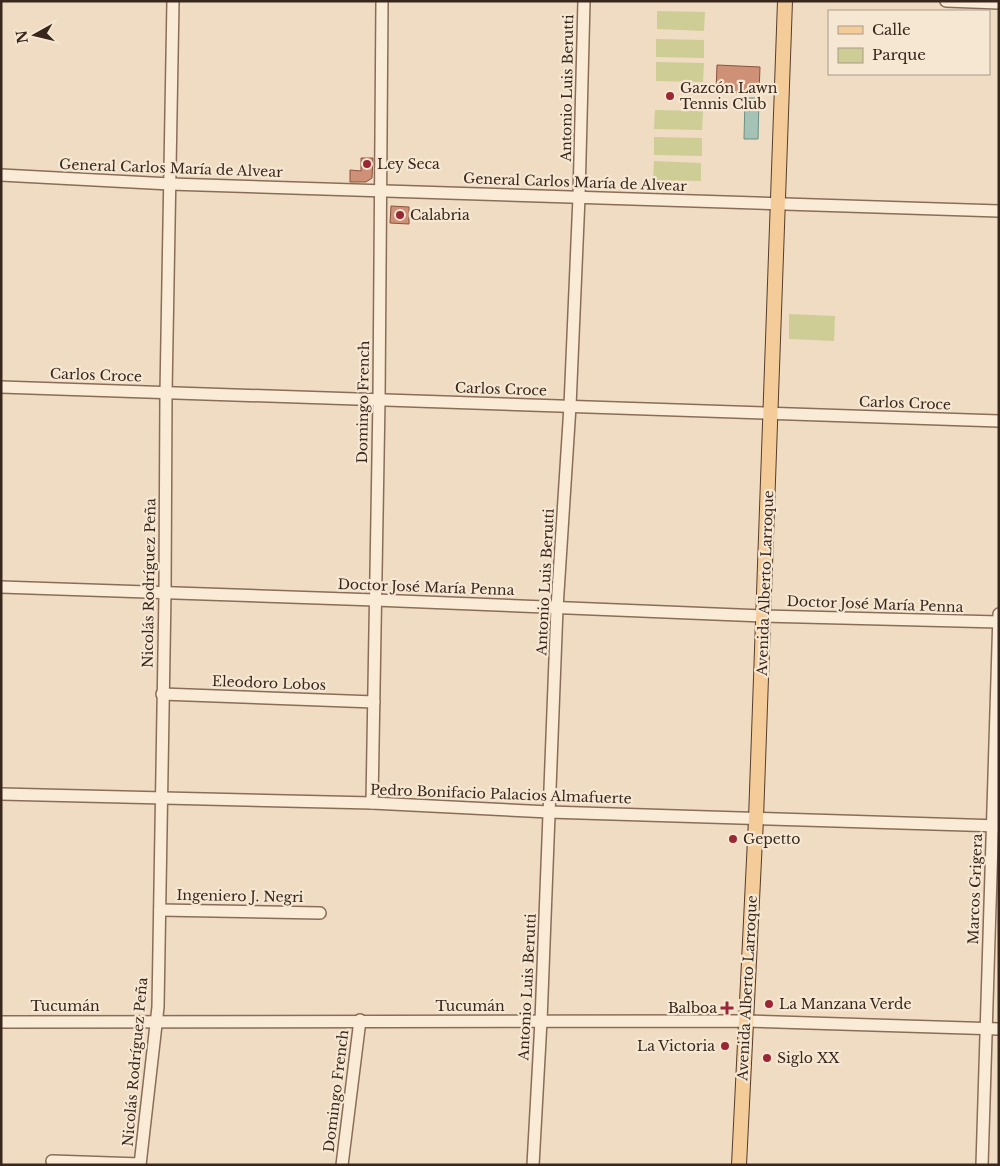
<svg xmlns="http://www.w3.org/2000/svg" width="1000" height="1166" viewBox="0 0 1000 1166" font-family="'Libre Baskerville',serif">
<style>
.green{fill:#cecd96}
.water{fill:#a5c2b6;stroke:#6b9083}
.building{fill:#ce9177;stroke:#8a533e}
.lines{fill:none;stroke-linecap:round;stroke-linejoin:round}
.minor-casing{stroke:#8a6d59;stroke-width:14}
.major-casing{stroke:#573c2d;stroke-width:16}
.minor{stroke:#faebd6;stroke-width:11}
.major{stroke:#f4cc99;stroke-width:14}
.poi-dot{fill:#9a2736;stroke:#f6e7d2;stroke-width:2}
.labels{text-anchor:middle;stroke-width:4.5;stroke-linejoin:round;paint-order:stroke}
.street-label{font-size:14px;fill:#39271d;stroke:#f6e7d2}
.poi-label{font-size:14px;fill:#39271d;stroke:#f6e7d2;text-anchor:start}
</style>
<rect width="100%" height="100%" fill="#efdcc2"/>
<g class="green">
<path d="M657,11l48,1 -1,19 -47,-2z"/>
<path d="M656,39l48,1v18l-48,-1z"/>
<path d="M656,62l48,1 -1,19 -47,-1z"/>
<path d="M655,110l48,1 -1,19 -48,-1z"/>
<path d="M654,137l48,1v18l-48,-1z"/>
<path d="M654,161l47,2v18l-48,-1z"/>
<path d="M789,314l46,2 -1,25 -45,-2z"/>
</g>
<path class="water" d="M745,98h14l-1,41h-14z"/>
<g class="building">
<path d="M717,65l43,2 -1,27 -43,-2z"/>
<path d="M361,158h12l-1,20 -6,4h-16v-12l11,1z"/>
<path d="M391,206l18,1v17l-19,-1z"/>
</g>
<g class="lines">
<g class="minor-casing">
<g id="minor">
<path d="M946,1l53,2"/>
<path d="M1,175l169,9 829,27"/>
<path d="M1,387l998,34"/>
<path d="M1,587l374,13 388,16 236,6"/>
<path d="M162,694l212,8"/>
<path d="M1,794l371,9 177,9 450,14"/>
<path d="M372,803l7,-403 3,-399"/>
<path d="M160,910l160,3"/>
<path d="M1,1022l744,-1 254,8"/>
<path d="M52,1161l88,3"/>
<path d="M140,1165l18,-158 7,-414 1,-200 7,-392"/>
<path d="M342,1165l18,-145"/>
<path d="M533,1165l8,-144 16,-413 13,-202 9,-209 5,-196"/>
<path d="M982,1165l17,-551"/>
</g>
</g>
<g class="major-casing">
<path id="major" d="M739,1165l17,-346 29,-818"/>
</g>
<use href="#minor" class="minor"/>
<use href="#major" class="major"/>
</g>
<g class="poi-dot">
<circle cx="670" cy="96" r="5"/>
<circle cx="367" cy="164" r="5"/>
<circle cx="400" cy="215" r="5"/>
<circle cx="733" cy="839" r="5"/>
<circle cx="769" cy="1004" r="5"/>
<path d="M724.5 1000.5h5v5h5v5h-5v5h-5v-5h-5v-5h5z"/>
<circle cx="725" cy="1046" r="5"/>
<circle cx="767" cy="1058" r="5"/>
</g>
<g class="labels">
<g class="street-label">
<text transform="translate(567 88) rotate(-89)" y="5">Antonio Luis Berutti</text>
<text transform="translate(171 168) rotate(2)" y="5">General Carlos María de Alvear</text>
<text transform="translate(575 182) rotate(2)" y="5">General Carlos María de Alvear</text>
<text transform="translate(96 375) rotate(2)" y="5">Carlos Croce</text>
<text transform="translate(501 389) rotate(2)" y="5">Carlos Croce</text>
<text transform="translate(363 402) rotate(-89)" y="5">Domingo French</text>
<text transform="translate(905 403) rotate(2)" y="5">Carlos Croce</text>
<text transform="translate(545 582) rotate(-87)" y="5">Antonio Luis Berutti</text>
<text transform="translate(149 583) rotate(-89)" y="5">Nicolás Rodríguez Peña</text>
<text transform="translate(765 583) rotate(-88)" y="5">Avenida Alberto Larroque</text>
<text transform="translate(426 587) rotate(2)" y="5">Doctor José María Penna</text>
<text transform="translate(875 604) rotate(2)" y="5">Doctor José María Penna</text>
<text transform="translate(269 683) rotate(2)" y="5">Eleodoro Lobos</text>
<text transform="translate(501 794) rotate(2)" y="5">Pedro Bonifacio Palacios Almafuerte</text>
<text transform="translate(975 889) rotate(-88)" y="5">Marcos Grigera</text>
<text transform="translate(240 896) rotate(1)" y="5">Ingeniero J. Negri</text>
<text transform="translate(527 987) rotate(-87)" y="5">Antonio Luis Berutti</text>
<text transform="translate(747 988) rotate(-87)" y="5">Avenida Alberto Larroque</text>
<text x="65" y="1011">Tucumán</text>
<text x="470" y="1011">Tucumán</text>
<text transform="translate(135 1062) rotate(-85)" y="5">Nicolás Rodríguez Peña</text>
<text transform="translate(336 1091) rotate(-83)" y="5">Domingo French</text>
</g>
<g class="poi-label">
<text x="680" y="93">Gazcón Lawn<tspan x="680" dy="16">Tennis Club</tspan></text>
<text x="377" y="169">Ley Seca</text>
<text x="410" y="220">Calabria</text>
<text x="743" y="844">Gepetto</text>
<text x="779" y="1009">La Manzana Verde</text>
<text x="717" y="1013" text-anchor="end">Balboa</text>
<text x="715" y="1051" text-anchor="end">La Victoria</text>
<text x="777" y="1063">Siglo XX</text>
</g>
</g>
<rect width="1000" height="1166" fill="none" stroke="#39271d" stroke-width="5"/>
<rect x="828" y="10" width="162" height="65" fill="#f6e7d2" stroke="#aa9a8a"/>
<rect x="838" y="26" width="25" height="8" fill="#f4cc99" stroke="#aa9a8a"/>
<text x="872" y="35" font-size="15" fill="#39271d">Calle</text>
<rect x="838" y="48" width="25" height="15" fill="#cecd96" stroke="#aa9a8a"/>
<text x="872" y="60" font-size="15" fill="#39271d">Parque</text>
<g transform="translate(35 35) rotate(262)" stroke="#f6e7d2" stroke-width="4" paint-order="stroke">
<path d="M0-4L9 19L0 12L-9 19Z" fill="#39271d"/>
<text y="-8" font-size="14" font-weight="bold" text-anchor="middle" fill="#39271d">N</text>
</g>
</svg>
